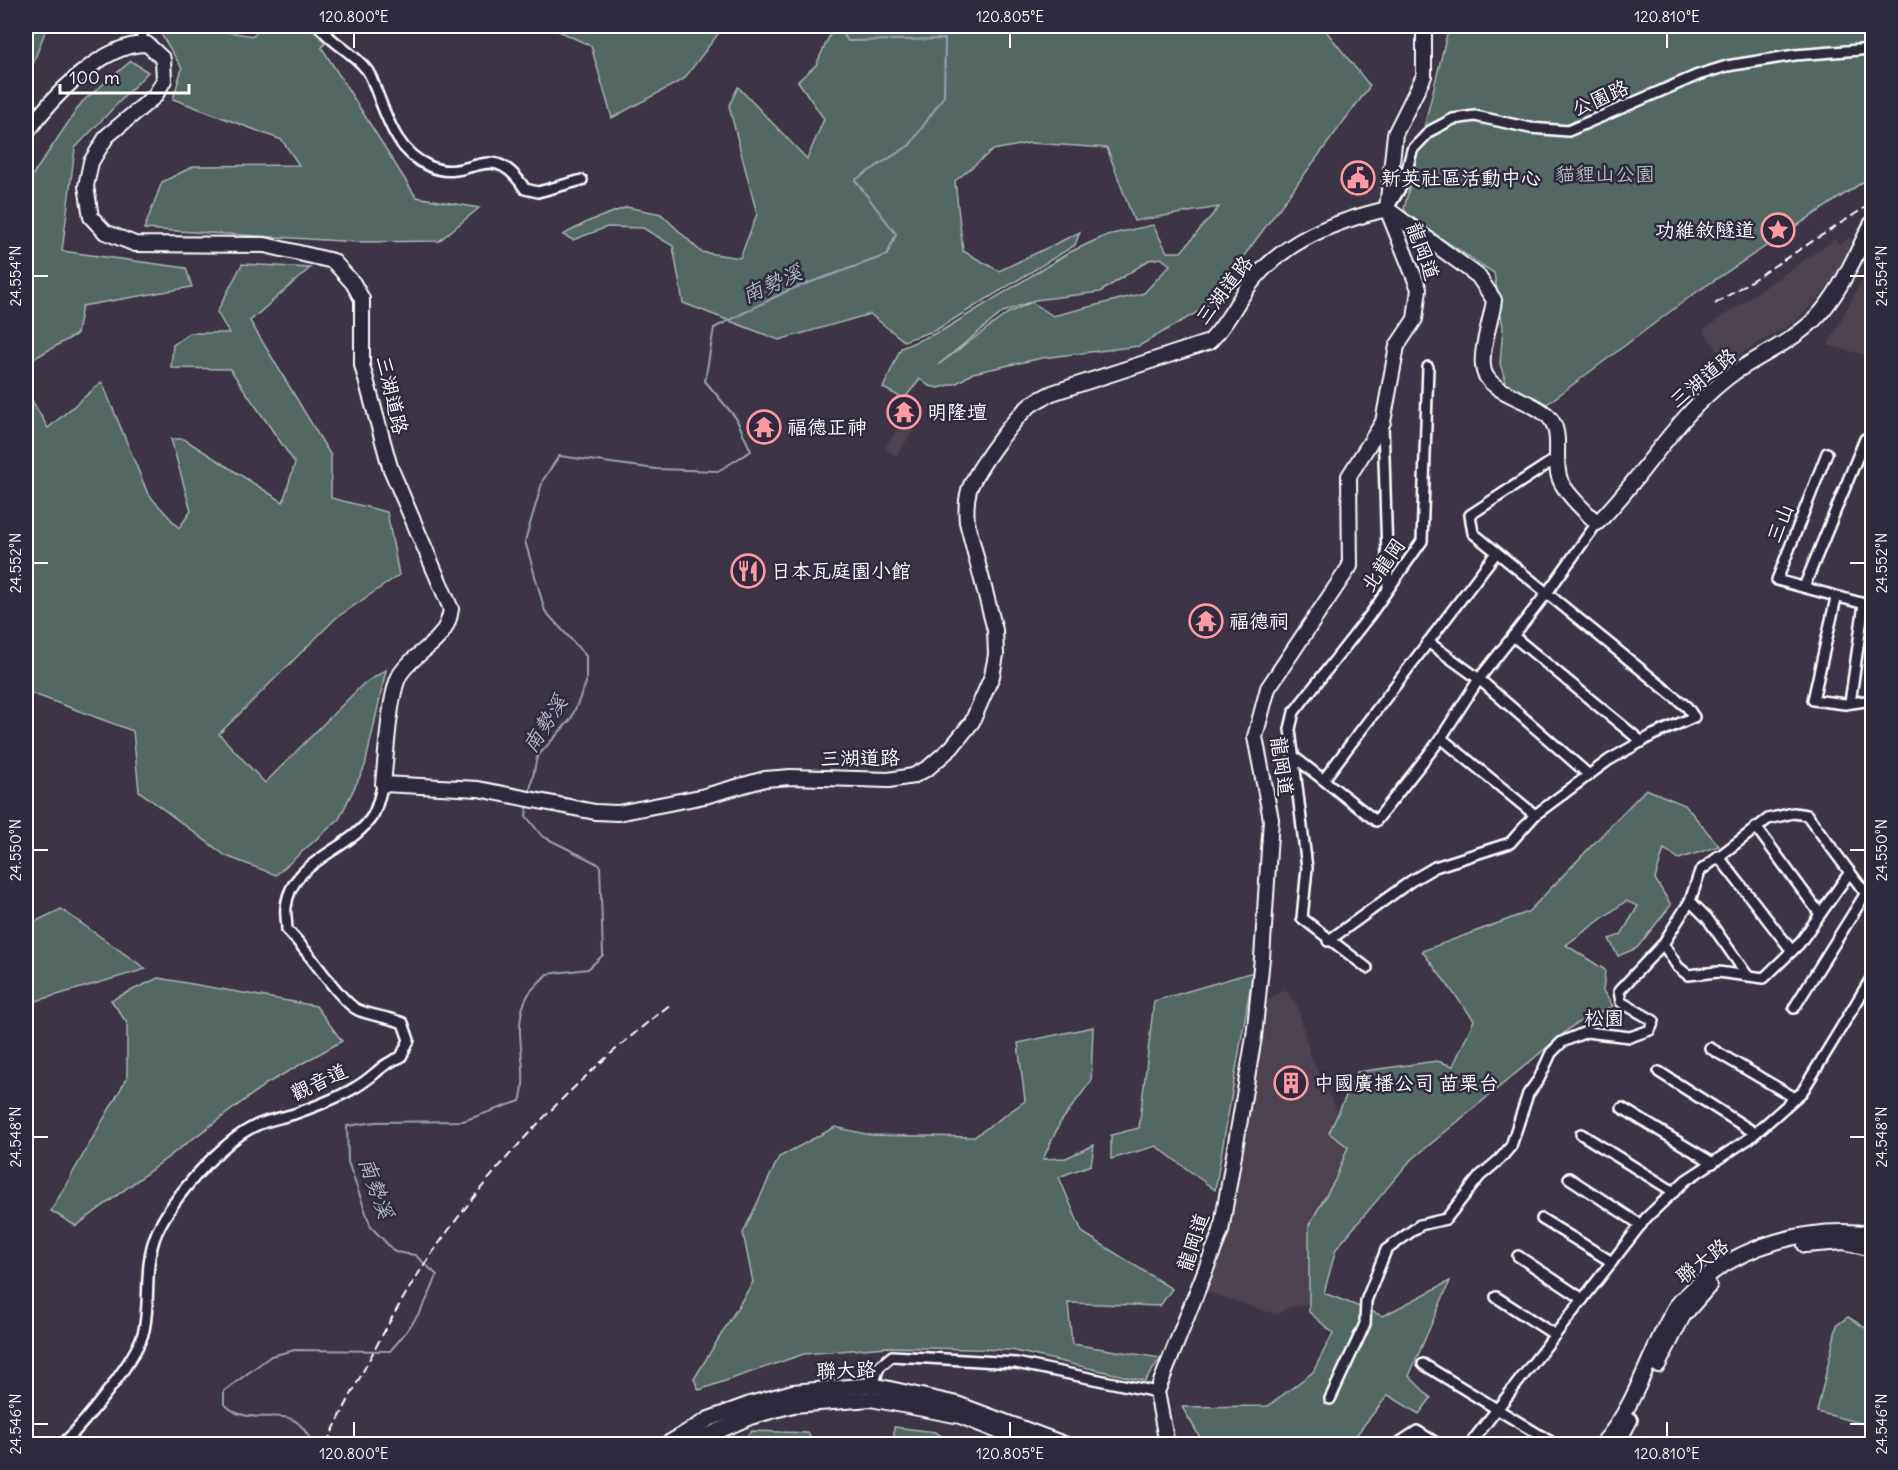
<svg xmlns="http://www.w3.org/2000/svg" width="1898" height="1470" viewBox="0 0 1898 1470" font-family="Delius,'LXGW WenKai TC',sans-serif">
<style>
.built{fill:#4e424f}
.green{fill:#536863;stroke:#a9b4b1;stroke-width:1.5;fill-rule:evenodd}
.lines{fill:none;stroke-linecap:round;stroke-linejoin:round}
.stream{stroke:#98a2b2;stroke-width:2}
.street-casing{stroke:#fff;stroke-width:14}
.secondary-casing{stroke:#fff;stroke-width:18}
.street{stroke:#2f2a3d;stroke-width:9}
.secondary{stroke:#2f2a3d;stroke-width:14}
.rail{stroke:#fff;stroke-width:2;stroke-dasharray:9 4.5;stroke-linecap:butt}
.ticks{fill:none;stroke:#fff;stroke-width:2}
.labels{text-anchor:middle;stroke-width:5;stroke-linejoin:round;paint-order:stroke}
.street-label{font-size:20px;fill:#fff;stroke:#2f2a3d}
.park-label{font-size:20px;fill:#b2bbb9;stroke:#2f2a3d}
.poi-label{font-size:20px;fill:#fff;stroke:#2f2a3d;text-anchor:start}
.water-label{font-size:21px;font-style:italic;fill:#b2b9c5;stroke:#2f2a3d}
.neatline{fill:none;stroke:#fff;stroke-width:2}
.ticks-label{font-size:15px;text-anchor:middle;fill:#fff}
</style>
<rect width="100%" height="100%" fill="#3d3545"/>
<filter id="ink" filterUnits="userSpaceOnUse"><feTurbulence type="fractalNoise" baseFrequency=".0167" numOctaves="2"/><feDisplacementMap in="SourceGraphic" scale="12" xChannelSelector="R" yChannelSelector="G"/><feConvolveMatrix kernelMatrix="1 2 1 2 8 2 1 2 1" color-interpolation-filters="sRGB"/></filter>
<g filter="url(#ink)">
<g class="built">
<path d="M1848,238l6,2 2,6 -34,48 -27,28 -69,40 -23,-32 132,-91 5,6z"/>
<path d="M1872,261v96l-44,-12z"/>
<path d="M909,415l10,7 -23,34 -12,-8z"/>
<path d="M1285,989l13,18 12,48 28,58 -8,20 19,14 -14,33 -26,45v79l-22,4 -9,7 -74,-24 25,-77 37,-213z"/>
</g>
<g class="green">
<path d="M26,26h21l-21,57z"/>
<path d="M156,26h33l65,10 7,-10h74l-13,22 94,149 63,11 -40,33 -82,1 -213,-13 18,-47 32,-16 105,-1 -17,-25 -109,-41 9,-31z"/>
<path d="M548,26h176l-40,53 -72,39 -21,-72z"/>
<path d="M834,26h488l48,60 -164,221 -67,39 -97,12 -69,15 -16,10 -18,5 -10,-2 -9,-7 -16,20 -21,-11 18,-40 42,-18 127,-78 37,-17 46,-10 14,27h14l38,-45 -85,14 -27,-73 -77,-5 -37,7 -38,31 8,70 36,20 81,-39 -5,13 -139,85 -32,11 -34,-27 -91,26 -96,-37 -10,-57 -30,-18 -36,-1 -34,13 -10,-5 26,-14 38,-14 34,7 40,38 39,6 17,-44 -28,-108 9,-19 69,72 17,-40 -26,-38 18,-16zM1161,258l9,7 -26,28 -91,23 -21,-14 -24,11 -70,52 65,-53 32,-12 65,-8 49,-32z"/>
<path d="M1449,26h423v150l-177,117 -148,111 -38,-12 -9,-28 3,-37 -9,-54 -84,-55 -6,-9z"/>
<path d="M131,61l17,11 -73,76 -13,103 124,17 6,19 -110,19 -5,28 -44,25 -4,36 19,33 54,-46 46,112 31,34 12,-17 -20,-72h13l99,63 12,-39 -65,-94 -59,-1 2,-23 17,-12h39l-12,-21 25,-48 68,4 -60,53 81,135v42l56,14 12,63 -63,43 -117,116 46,49 98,-99 23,-14 -21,96 -26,53 -63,56 -50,-19 -87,-65 -6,-60 -102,-38 -5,27v-535l56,-83z"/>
<path d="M1646,789l39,16 34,41 -40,13 -15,-10 -9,30 16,26 -34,43 -19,8 -9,-17 12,-4 17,-29 -12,-5 -60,44 39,25 -2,21 10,15 -39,19 -165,137 -73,87 -12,44 59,23 67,-35 -41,95 22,22 -12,16 -31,-19 -39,49h-145l-22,-37 86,-1 45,-34 20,-39 -24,-21v-87l26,-45 13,-33 -19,-14 28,-61 80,-11 16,5 21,-46 -52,-69 106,-39z"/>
<path d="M61,909l85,60 -120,35v-78z"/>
<path d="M1253,972l-38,218 -59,-44 -45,13v-24l28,-7 15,-127z"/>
<path d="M158,978l158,28 26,35 -76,43 -190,142 -25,-15 76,-133v-55l-16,-23z"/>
<path d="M1093,1027l-2,54 -31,42 -17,36 23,-1 28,-13 -3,20 -32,12 23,55 90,57 -12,17 -92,-3 4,41 89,14 -16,23 -134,-31 -124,-3 -83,7 -105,36 -5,-11 59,-97 -10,-49 36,-76 56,-30 35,8 104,2 51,-36 -7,-58z"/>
<path d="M1848,1317l24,15v94l-55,-14 20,-87z"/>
<path d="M894,1427l41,5 19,12h-60z"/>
<path d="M752,1431l56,2 5,11h-76z"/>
</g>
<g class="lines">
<g class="stream">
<path d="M529,795l8,-38 34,-38 15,-36v-27l-41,-45 -20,-70 18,-61 16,-24 97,13 62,2 33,-20 -15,-33 -31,-37 9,-53 75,-38 98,-35 9,-21 -41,-54 55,-35 34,-49 1,-57 -97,2 -11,-15"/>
<path d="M312,1444c-18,-43 -41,-20 -72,-30 -6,-1 -12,-7 -16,-10v-13l47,-35 24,-6 95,1c20,-22 38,-48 47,-76l-22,-20 -20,-3 -24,-25 -23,-65 -1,-36 28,-4 88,-1 57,-20c11,-35 -11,-72 8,-106 5,-8 14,-15 19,-21l41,-5 15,-14 -3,-90 -58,-29 -16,-20 2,-13"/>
</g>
<g class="street-casing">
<g id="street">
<path d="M142,26v18"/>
<path d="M319,26c12,17 34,26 47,43 5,5 7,14 10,21 12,30 21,62 53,76 41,19 61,-31 96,23l13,3 44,-12"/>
<path d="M1390,205l14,-23 8,-32 18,-19 23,-12 22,-3 55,12 38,3 130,-56 29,-9 68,-11 77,-6"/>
<path d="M1383,424l5,165"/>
<path d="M1827,453l-50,127 95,26"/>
<path d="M1804,587l61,-148"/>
<path d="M1836,598l-23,102 32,4 27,-4"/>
<path d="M1513,636l129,106"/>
<path d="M1428,642l51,37 110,96"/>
<path d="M1850,703l14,-99"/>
<path d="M1441,738l94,77"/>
<path d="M1293,756l83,65 63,-80 40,-62 68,-86 50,-70"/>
<path d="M1324,779l172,-226"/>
<path d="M1756,827l64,87"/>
<path d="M1718,856l74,95"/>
<path d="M1690,901l17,17 40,57"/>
<path d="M1328,941l83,-60 24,-14 75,-24 25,-28 74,-55 44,-25 41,-18 -7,-10 -214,-174 -3,-18 87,-57"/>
<path d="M1663,944l15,23 10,8 30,-3 46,6 35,-34 51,-72"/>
<path d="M1367,968l-65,-50 5,-50 -17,-139 4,-17 76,-97 52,-74 6,-174"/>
<path d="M1794,1008l72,-115"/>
<path d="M1710,1048l85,50"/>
<path d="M1659,1072l96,61"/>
<path d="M1622,1108l91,55"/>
<path d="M1581,1134l93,58"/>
<path d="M1569,1178l72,47"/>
<path d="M1542,1219l70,43"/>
<path d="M1518,1256l65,43"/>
<path d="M1496,1297l59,38"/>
<path d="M1423,1364l128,78"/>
<path d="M872,1388l7,-21 13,-11 124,7 141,29"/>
<path d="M1330,1399l35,-75 1,-23 20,-51 34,-25 26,-6 34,-43 20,-17 11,-13 17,-52 11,-15 12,-26 11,-11 24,-10 44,5 20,-7 4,-9 -33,-19 -2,-11 44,-47 27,-43 10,-30 68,-52 25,-6 14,2 65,87"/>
<path d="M63,1444c21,-21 75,-86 81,-114 7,-33 -1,-66 13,-98 16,-35 63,-89 98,-106 12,-6 26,-8 39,-12 20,-7 44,-16 62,-27 18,-10 25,-23 45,-30l8,-17 -6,-17c-14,-6 -31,-7 -45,-13 -19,-9 -50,-61 -71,-80 0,-7 -2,-16 -1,-23 5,-48 65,-56 87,-92 5,-9 7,-22 10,-31"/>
<path d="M1397,1444l20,-13 21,13"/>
<path d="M1470,1444l176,-226 40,-38 64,-42 52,-46 70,-115"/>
</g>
</g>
<g class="secondary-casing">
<g id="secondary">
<path d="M26,134c24,-35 76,-91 121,-90l16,15 1,21 -9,16 -48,40 -16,26 -5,24 5,31 14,15 30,12 130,1 68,16 20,22 9,16v66l28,102 61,142c-5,36 -32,38 -50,64 -12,17 -15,87 -18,111l95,5 117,23 23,1 87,-17 60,-17 26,-2 98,3 24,-4 15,-8 24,-21 20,-25 20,-46 4,-21 -1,-25 -28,-108c-1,-11 -1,-21 2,-32 7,-20 46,-74 63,-86 6,-4 14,-8 20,-11l157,-51c18,-17 27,-40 43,-60 33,-42 84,-61 135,-73l91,67 16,24c-2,20 -18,59 -8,76 10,18 47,25 62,40 17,17 3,45 13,66 8,15 24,29 36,41 37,-36 63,-81 100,-118 11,-11 24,-23 38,-33 26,-17 56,-30 79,-52 27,-27 41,-65 58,-97"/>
<path d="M1805,1245l39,-3 28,7"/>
<path d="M1658,1365l25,-49 26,-30"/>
<path d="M667,1444l42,-25 41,-15 43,-12 79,-7 85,19 107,40"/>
<path d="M689,1444l61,-27 43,-12 78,-6 89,17 70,28"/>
<path d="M1167,1444l-10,-52 64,-161 33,-194 8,-79 9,-139 -16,-82 13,-49 82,-122 -1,-90 34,-54 14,-76 18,-27 4,-30 -32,-80 8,-75 29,-58v-50"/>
<path d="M1602,1444c35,-39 47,-92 73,-136 5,-8 13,-14 19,-20 45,-44 117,-62 178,-54"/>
<path d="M1617,1444l13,-24"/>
</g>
</g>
<use href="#street" class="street"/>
<use href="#secondary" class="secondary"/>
<g class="rail">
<path d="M1715,304l157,-101"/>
<path d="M326,1444c35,-68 69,-140 114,-202 65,-91 143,-170 231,-238"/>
</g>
</g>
</g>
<path class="ticks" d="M354,33v15M1010,33v15M1667,33v15M33,276h15M1850,276h15M33,563h15M1850,563h15M33,850h15M1850,850h15M33,1137h15M1850,1137h15M354,1422v15M1010,1422v15M1667,1422v15M33,1424h15M1850,1424h15"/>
<defs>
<g id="civic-ring" transform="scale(1.725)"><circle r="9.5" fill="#2f2a3d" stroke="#ff9aa2" stroke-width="1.5"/><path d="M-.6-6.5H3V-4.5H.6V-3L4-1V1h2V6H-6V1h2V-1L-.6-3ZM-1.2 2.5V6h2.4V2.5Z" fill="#ff9aa2"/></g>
<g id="sight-ring" transform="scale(1.725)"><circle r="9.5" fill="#2f2a3d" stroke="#ff9aa2" stroke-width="1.5"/><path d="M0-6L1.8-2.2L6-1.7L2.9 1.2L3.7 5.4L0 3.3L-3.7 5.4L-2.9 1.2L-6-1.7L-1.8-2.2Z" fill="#ff9aa2"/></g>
<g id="temple-ring" transform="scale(1.725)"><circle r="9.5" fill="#2f2a3d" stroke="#ff9aa2" stroke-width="1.5"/><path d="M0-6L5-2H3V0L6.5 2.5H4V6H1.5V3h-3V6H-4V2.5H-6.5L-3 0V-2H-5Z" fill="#ff9aa2"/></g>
<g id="restaurant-ring" transform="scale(1.725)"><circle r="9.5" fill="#2f2a3d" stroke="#ff9aa2" stroke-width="1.5"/><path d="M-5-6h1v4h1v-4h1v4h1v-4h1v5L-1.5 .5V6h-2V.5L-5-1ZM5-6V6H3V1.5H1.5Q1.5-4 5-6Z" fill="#ff9aa2"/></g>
<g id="building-ring" transform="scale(1.725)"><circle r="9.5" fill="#2f2a3d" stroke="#ff9aa2" stroke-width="1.5"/><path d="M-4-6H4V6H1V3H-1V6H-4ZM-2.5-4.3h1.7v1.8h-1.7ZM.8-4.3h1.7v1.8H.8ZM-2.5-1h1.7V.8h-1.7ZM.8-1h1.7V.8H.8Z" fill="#ff9aa2"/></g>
</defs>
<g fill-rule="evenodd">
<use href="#civic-ring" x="1358" y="178"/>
<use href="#sight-ring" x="1778" y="230"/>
<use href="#temple-ring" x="904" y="412"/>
<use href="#temple-ring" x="764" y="427"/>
<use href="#restaurant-ring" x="748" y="571"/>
<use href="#temple-ring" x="1206" y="621"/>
<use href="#building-ring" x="1291" y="1083"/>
</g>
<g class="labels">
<g class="street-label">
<text transform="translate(1600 98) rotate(-24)" y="7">公園路</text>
<text transform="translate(1423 251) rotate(70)" y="7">龍岡道</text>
<text transform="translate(1224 290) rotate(-53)" y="7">三湖道路</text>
<text transform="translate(1703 378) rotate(-40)" y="7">三湖道路</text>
<text transform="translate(392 395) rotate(77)" y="7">三湖道路</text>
<text transform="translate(1780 523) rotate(-68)" y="7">三山</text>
<text transform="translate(1383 565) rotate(-55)" y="7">北龍岡</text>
<text transform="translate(860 758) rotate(-1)" y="7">三湖道路</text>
<text transform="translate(1282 766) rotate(82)" y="7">龍岡道</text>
<text transform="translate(1604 1018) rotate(1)" y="7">松園</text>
<text transform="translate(319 1082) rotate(-25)" y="7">觀音道</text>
<text transform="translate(1193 1242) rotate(-72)" y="7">龍岡道</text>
<text transform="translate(1702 1261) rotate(-37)" y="7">聯大路</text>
<text transform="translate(846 1370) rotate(-2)" y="7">聯大路</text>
</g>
<g class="park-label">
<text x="1605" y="181">貓貍山公園</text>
</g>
<g class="poi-label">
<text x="1381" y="185">新英社區活動中心</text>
<text x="1755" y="237" text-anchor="end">功維敘隧道</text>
<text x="927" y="419">明隆壇</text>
<text x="787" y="434">福德正神</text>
<text x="771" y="578">日本瓦庭園小館</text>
<text x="1229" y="628">福德祠</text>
<text x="1314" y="1090">中國廣播公司 苗栗台</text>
</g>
<g class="water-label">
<text transform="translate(772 284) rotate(-24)" y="7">南勢溪</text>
<text transform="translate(545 724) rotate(-57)" y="7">南勢溪</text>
<text transform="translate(376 1188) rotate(70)" y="7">南勢溪</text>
</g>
</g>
<rect width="1898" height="1470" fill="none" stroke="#2f2a3d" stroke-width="66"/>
<path d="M60 84v9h129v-9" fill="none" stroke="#ffffff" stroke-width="3"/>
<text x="69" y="84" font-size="18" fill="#ffffff" stroke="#2f2a3d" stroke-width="4.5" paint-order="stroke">100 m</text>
<rect x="33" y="33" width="1832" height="1404" class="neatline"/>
<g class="ticks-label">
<text x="354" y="22">120.800°E</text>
<text x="1010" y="22">120.805°E</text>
<text x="1667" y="22">120.810°E</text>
<text transform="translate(16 276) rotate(-90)" y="5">24.554°N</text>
<text transform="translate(1882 276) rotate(-90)" y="5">24.554°N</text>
<text transform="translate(16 563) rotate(-90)" y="5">24.552°N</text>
<text transform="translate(1882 563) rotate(-90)" y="5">24.552°N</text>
<text transform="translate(16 850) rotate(-90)" y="5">24.550°N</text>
<text transform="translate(1882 850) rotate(-90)" y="5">24.550°N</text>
<text transform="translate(16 1137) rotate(-90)" y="5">24.548°N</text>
<text transform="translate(1882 1137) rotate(-90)" y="5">24.548°N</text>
<text transform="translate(16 1424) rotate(-90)" y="5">24.546°N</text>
<text transform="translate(1882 1424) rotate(-90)" y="5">24.546°N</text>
<text x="354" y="1459">120.800°E</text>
<text x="1010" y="1459">120.805°E</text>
<text x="1667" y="1459">120.810°E</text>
</g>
</svg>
